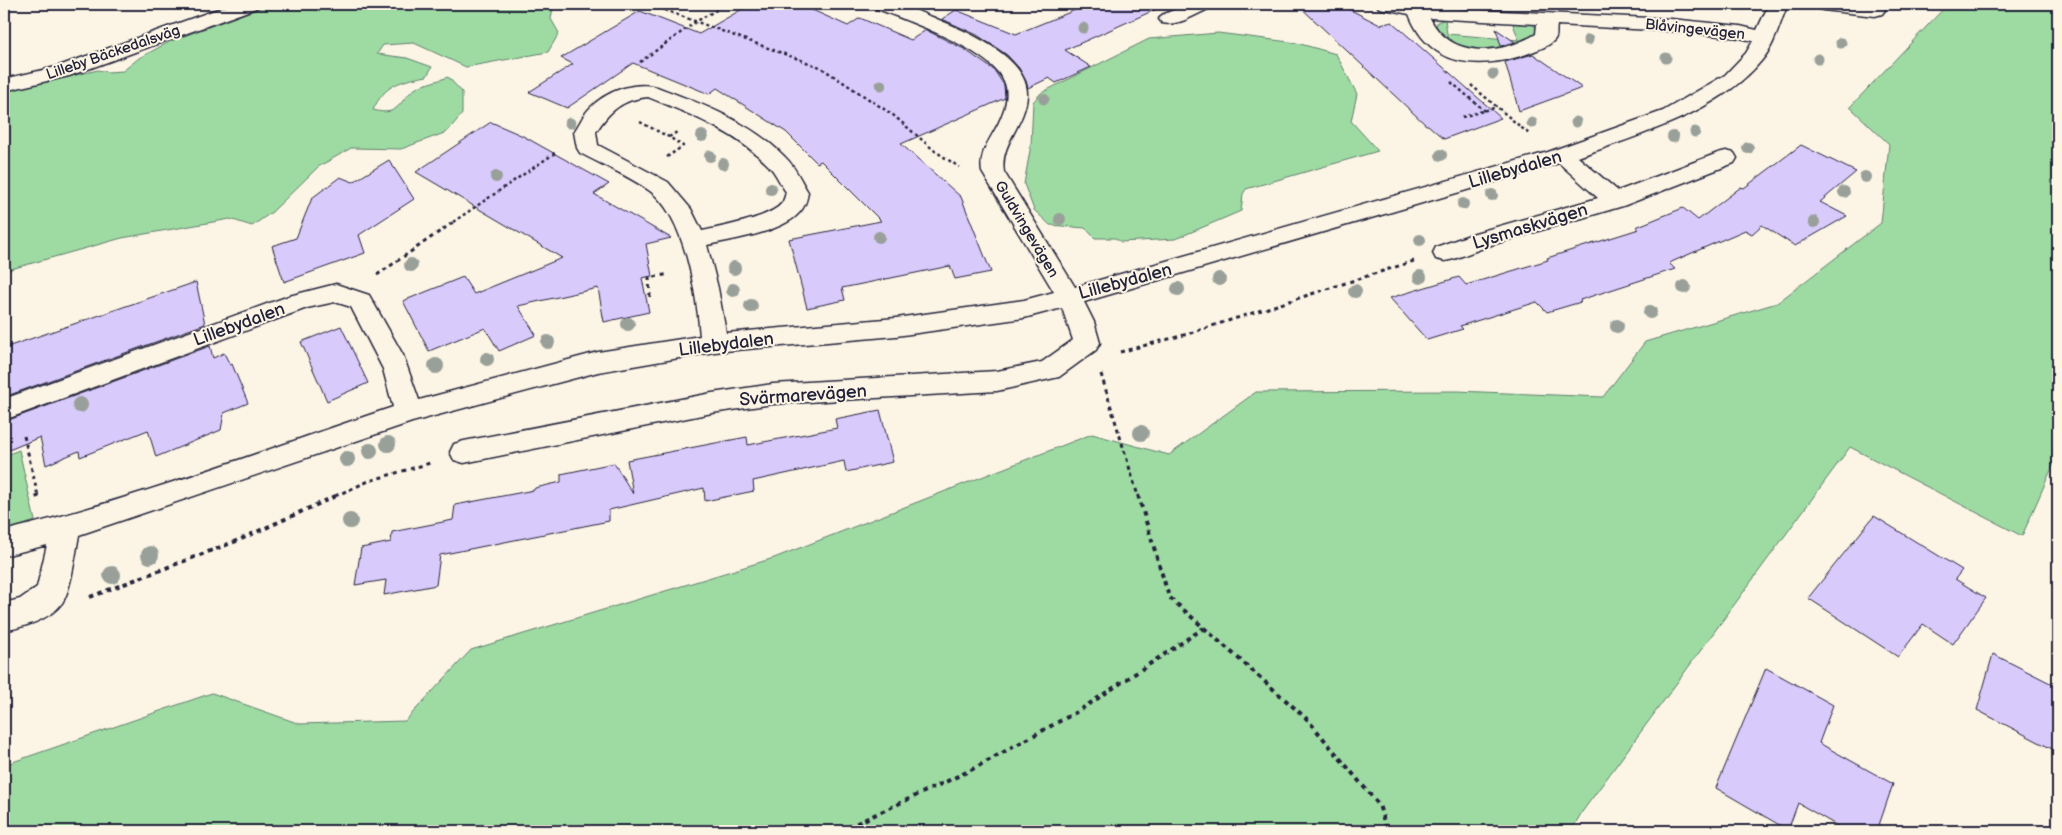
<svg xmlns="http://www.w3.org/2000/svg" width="2062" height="835" viewBox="0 0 2062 835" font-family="'Balsamiq Sans',sans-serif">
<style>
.green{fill:#9edba2;stroke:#607e6e}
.building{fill:#d9cafc;stroke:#22223b}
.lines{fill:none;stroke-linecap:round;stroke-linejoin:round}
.minor-casing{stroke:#22223b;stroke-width:3}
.path-far2{stroke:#22223b;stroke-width:2.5;stroke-dasharray:3 3;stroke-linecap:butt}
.path-far1{stroke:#22223b;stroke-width:3;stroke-dasharray:4 4;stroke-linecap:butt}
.path{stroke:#22223b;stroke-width:4;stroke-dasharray:4.5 4.5;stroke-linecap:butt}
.minor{fill:#fcf5e5;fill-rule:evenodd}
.tree{fill:#98a099}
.labels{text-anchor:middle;stroke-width:4;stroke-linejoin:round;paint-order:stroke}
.far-street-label{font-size:15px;fill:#22223b;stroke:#fcf5e5}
.street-label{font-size:18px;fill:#22223b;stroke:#fcf5e5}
</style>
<rect width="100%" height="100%" fill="#fcf5e5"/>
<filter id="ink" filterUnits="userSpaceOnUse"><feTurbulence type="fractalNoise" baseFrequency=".02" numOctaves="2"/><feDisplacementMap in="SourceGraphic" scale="10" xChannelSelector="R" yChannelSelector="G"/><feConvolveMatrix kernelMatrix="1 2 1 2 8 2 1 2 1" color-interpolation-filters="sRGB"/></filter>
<g filter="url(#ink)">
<g class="green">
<path d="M270,4h293l-10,4 -2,11 8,14 -11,19 -82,15 -52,-24 -31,2 -6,9 30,4 25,9 -5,9c-27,5 -42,8 -54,34 29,8 25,-12 45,-23 9,-4 20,-6 30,-10l14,15v22l-15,18 -46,17 -50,-1 -33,19 -46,45 -20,14 -22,-7 -108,19 -118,33v-180l94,-21 9,2 16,-1 16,-13 32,-17z"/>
<path d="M1948,4h110v450l-36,82 -172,-89 -268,365 -11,19h-1567v-66l208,-72 88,31 105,-3 66,-71 303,-92 318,-124 77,21 87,-63 201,-1 146,6 42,-55 132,-39 104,-80 8,-79 -39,-37z"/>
<path d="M1445,19l2,15 72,6 -8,-21 21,4 6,8 -3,4c-24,8 -56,24 -80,11 -6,-4 -12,-10 -19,-15l1,-9z"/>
<path d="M1218,33l79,10 39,11 21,40 -6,27 27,30 -132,38 -3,5 -2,17 -66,28 -54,3 -6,-4h-20l-10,-10 -35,-3 -16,-15 -10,-26 7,-39 2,-43 8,-9 108,-54z"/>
<path d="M19,450l16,71 -31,10v-75z"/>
</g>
<g class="building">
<path d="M751,4h48l49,22 12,-8 51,22 15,-10 38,19 30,21 10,15 1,13 -104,46 60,53 30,75 -36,7 -5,-13 -108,22 3,12 -38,8 -18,-69 92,-18 -60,-60 -4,2 -31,-31 -69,-44 -8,6 -76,-31 -66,45 -38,-16 44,-28 -12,-6 79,-47 59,23z"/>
<path d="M1090,4h78l-103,46 26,17 -35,16 -7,-5 -21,10 -2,-7 -7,-13 -12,-13 -30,-20 -35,-16 14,-9 60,24z"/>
<path d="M1297,4h42l41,21 12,-3 109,96 -57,21 -16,-14h-2z"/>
<path d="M1496,29l19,13 -14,4z"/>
<path d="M1533,54l49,34 -63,23 -14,-49z"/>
<path d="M491,122l32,14 86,48 -15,10 77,44 -25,6 6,32 -10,2 7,34 -45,10 -6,-34 -80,18 18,29 -37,16 -14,-23 -56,23 -26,-50 60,-24 11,17 88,-36 -146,-86z"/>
<path d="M1801,145l55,27 -36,30 27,14 -52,30 -33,-21 -10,9 -7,-4 -76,33 6,6 -95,31 1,2 -34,10 -10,-10 -77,24 3,3 -36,11 -37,-42 69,-21 7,8 82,-25 -1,-2 92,-29 -3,-2 47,-19 15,12 43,-33 3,1z"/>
<path d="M389,160l25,39 -55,36 6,18 -81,29 -12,-36 24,-8 16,-40 28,-21 13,5z"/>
<path d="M196,282l9,42 -201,73v-49z"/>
<path d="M341,326l27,57 -41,18 -26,-59z"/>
<path d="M210,346l3,12 11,-5 6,12 2,-1 16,39 -24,10 -3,17 -65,27 -8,-27 -68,27 -1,-6 -33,14 -6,-28 -31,13 -3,-29z"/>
<path d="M880,410l13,52 -47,10 -2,-11 -91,20 1,10 -49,10 -1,-13 -95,22v11l-169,34 -4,30 -52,10 2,-15 -31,5 6,-37 30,-6 1,-10 61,-12 2,-15 79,-15 1,-2 26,-6v-8l53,-11 19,31 -6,-34 120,-23 1,8 89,-17 -2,-9z"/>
<path d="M1874,516l88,54 -7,9 31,19 -33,46 -30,-20 -25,33 -90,-59z"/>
<path d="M1993,654l65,33v65l-81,-42z"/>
<path d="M1766,668l67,37 -14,38 74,41 -16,47h-31l-48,-28 -10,27 -72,-42z"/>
</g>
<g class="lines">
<g class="minor-casing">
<g id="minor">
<path d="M232,4h27l-3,4 -187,68 -65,15v-12l52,-12z"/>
<path d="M873,4c8,0 18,-2 27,0 10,3 21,9 32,13 31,13 97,39 95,79 -2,29 -28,49 -23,76l71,115 473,-135 115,-41 62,-36 21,-22 7,-12 -13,-3 -69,-7 -114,-6c-1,4 0,9 -1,12 -2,6 -13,11 -19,13 -28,12 -69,20 -97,3 -15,-9 -25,-23 -31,-39l-30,-6 -2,-4h38l23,4 233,11 69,7 17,4 12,-26h19c-8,18 -13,41 -26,56 -42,52 -123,75 -184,97l40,34 100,-38 8,-2 8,2 3,5 -3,5 -111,43 -132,39 -37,14 -9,2 -9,-2 -3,-6 3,-6 39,-14 123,-35 -39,-35 -475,139 10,20 6,21 -4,7 -37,27 -62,14 -224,13 -61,9 -248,50 -10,-3 -4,-8 4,-8 10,-3 248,-48 61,-9 224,-13 45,-9 31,-22 -11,-32 -38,10 -128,18 -182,16 -116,20 -186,50 -333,113c-3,16 -8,56 -17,68 -12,17 -39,24 -58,28v-28l16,-4 17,-12 10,-42 -43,11v-25c132,-32 260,-81 389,-124l-10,-38 -32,-62 -16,-5 -28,6 -303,112v-21l285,-103 47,-12 33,11 34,60 16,45 179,-48 102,-16c-3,-40 -15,-120 -50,-145 -21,-15 -47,-26 -70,-38l-3,-5 -3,-16c5,-7 9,-17 15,-23 17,-18 44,-28 68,-22 45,17 94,35 128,70 10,9 16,24 23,35 -1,8 -3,15 -9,21 -17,19 -67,27 -92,32l11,43 8,45 170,-15 128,-18 30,-8 -72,-120c-4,-23 13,-37 20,-57 4,-9 7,-24 2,-34 -15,-32 -96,-60 -129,-73zM1430,18l107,6 -1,10c-35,21 -85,26 -106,-16zM648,97c42,17 88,35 121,69 7,7 11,18 17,26 -1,4 -2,8 -4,11 -11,15 -62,24 -80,28l-11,-22 -23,-27 -70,-37 -2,-13c13,-21 27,-33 52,-35z"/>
<path d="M1188,4h25l-3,4c-14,6 -32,19 -48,15l-3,-4 3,-4z"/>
<path d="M1813,4h58l11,2 3,4 -3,4 -7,2 -52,-6 -7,-2z"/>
</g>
</g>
<g class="path-far2">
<path d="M648,4l172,63 73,48 42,36 24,16"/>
<path d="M640,62l57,-41 30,-17"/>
<path d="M1451,82l34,29"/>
<path d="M1471,85l58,49"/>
<path d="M1462,117l35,-10"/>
<path d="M640,122l29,15"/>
<path d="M667,157l16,-11 -14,-9 8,-5"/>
<path d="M453,222l102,-69"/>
</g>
<g class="path-far1">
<path d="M377,275l78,-54"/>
<path d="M650,297l-1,-19 20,-4"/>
<path d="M1120,352l64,-17 230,-74"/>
<path d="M1101,374l37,122"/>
<path d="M24,436l14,60"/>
<path d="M335,496l34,-15 61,-18"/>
</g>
<g class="path">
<path d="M37,495l1,3"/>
<path d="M1138,495l31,102 138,122 72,86 8,26"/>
<path d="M90,597l149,-57 99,-45"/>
<path d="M840,831l131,-61 109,-60 124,-82"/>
</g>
<use href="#minor" class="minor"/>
</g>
<g class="tree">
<circle cx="1083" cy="28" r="5.5"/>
<circle cx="1588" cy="40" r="5.5"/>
<circle cx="1841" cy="43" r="5.5"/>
<circle cx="1666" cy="58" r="5.5"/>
<circle cx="1818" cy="59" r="5.5"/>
<circle cx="1493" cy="74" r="5.5"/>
<circle cx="881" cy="85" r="5.5"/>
<circle cx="1044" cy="99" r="5.5"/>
<circle cx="1576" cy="122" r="5.5"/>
<circle cx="570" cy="123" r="5.5"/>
<circle cx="1532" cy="123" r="5.5"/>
<circle cx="1695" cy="132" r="5.5"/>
<circle cx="702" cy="136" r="6"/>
<circle cx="1673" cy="137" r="6"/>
<circle cx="1748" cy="148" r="6"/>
<circle cx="1441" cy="155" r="6"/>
<circle cx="710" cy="156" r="6"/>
<circle cx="723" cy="164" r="6"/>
<circle cx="496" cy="177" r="6"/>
<circle cx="1865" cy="177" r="6"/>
<circle cx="771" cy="189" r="6"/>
<circle cx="1844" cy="192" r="6"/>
<circle cx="1492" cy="195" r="6"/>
<circle cx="1463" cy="204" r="6"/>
<circle cx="1060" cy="219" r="6"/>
<circle cx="1814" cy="222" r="6"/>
<circle cx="879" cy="237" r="6"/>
<circle cx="1420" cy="240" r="6"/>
<circle cx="411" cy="265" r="7"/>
<circle cx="734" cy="268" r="7"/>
<circle cx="1420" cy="277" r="7"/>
<circle cx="1219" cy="279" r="7"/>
<circle cx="1684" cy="287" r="7"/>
<circle cx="1178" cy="289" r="7"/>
<circle cx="733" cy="290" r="7"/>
<circle cx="1355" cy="291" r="7"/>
<circle cx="751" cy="306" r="7"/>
<circle cx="1650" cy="312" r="7"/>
<circle cx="628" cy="324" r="7"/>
<circle cx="1617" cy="326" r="7"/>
<circle cx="548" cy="342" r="7"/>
<circle cx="487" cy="359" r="7"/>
<circle cx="436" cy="366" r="8"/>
<circle cx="80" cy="405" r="8"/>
<circle cx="1141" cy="433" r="8"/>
<circle cx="388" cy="444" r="8"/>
<circle cx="370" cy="451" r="8"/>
<circle cx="347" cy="459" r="8"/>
<circle cx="350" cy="521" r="8"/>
<circle cx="150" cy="555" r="9"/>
<circle cx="112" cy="575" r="9"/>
</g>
</g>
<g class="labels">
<g class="far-street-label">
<text transform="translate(1695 29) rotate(6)" y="5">Blåvingevägen</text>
<text transform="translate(113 52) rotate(-19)" y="5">Lilleby Bäckedalsväg</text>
<text transform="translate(1027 229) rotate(59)" y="5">Guldvingevägen</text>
</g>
<g class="street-label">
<text transform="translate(1515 169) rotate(-16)" y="6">Lillebydalen</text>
<text transform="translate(1530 226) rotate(-17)" y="6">Lysmaskvägen</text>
<text transform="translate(1125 281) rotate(-15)" y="6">Lillebydalen</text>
<text transform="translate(239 324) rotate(-20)" y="6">Lillebydalen</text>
<text transform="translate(726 344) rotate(-7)" y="6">Lillebydalen</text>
<text transform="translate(803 395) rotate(-4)" y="6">Svärmarevägen</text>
</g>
</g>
<rect width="2062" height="835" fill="none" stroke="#fcf5e5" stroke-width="20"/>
<rect x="10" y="10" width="2042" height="815" fill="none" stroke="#22223b" stroke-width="2" filter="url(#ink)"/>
</svg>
